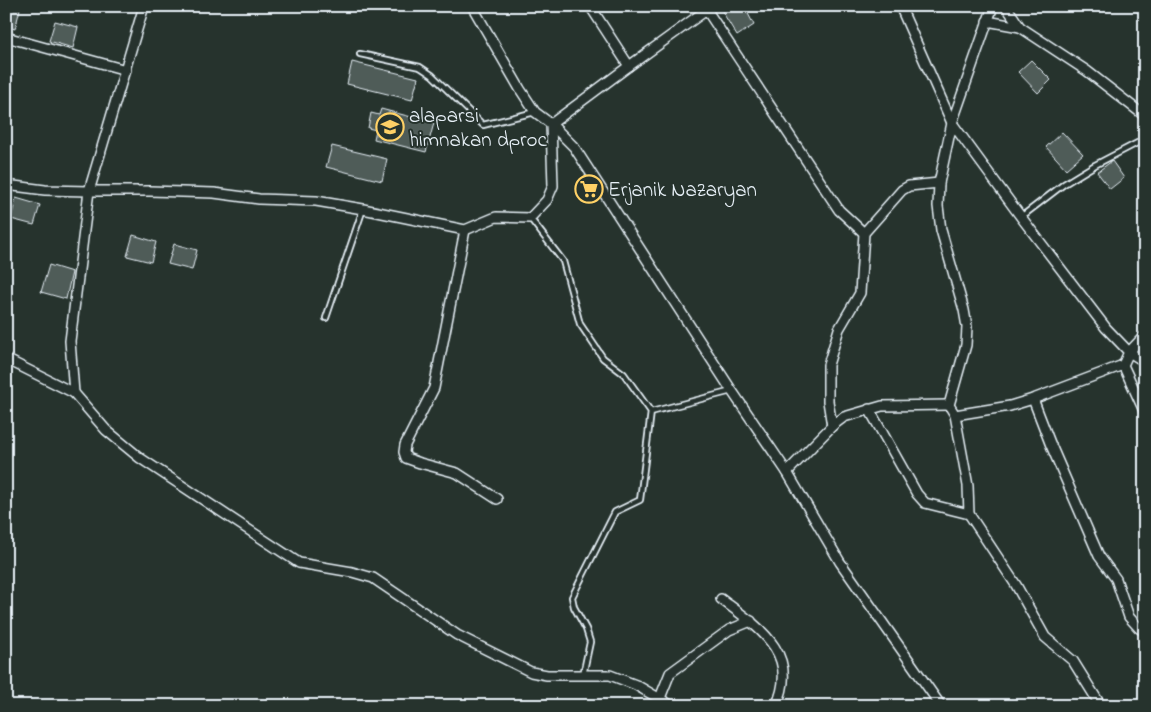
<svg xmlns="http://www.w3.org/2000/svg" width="1151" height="712" viewBox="0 0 1151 712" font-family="'Indie Flower',sans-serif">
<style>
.building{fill:#505c59;stroke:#e8f1f8}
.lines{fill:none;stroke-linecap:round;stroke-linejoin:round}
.service-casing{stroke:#e8f1f8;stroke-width:8}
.minor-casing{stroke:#e8f1f8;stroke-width:12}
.service{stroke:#26332d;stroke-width:4.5}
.minor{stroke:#26332d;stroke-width:9}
.labels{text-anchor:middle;stroke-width:4;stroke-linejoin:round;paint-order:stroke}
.poi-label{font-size:21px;fill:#e8f1f8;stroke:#26332d;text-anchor:start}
</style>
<rect width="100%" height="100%" fill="#26332d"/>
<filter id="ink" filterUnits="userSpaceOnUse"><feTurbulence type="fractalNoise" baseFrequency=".02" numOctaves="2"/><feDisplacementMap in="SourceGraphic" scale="10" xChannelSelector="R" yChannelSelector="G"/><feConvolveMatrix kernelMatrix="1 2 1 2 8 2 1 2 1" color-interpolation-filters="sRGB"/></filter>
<g filter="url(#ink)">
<g class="building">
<path d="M6,6h6l8,3 -5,20 -9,-3z"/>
<path d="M719,6h25l10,19 -17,11z"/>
<path d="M55,21l23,6 -5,21 -24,-7z"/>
<path d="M1031,60l20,20 -13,13 -20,-21z"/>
<path d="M352,62l66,16 -6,22 -65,-16z"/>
<path d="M381,109l53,14 -8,29 -52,-13 2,-9 -8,-2 3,-15 8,2z"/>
<path d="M1062,132l21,22 -17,15 -20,-22z"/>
<path d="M332,146l55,13 -5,22 -56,-14z"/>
<path d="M1112,161l12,17 -14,11 -13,-17z"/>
<path d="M16,198l24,7 -6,20 -23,-6z"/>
<path d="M133,235l23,7 -5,20 -24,-6z"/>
<path d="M174,244l23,6 -5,20 -24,-6z"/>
<path d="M49,265l23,7 -6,27 -25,-7z"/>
</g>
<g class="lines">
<g class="service-casing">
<g id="service">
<path d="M360,54l60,13 12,8 51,50 52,-13"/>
<path d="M1021,217l43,-33 31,-19 50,-26"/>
<path d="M530,218l33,43 17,63 23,34 21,16 27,38 -11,88 -25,12 -43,85 2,10 12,22 4,13 -7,33"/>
<path d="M326,318l37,-109"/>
<path d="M651,412l81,-21"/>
</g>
</g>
<g class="minor-casing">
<g id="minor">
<path d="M472,6l48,83 15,23 16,12 23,23 158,244 55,81 53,90 101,144"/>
<path d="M590,6l39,60"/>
<path d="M704,6l135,204 25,23"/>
<path d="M900,6l52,117 69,94 85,111 23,24 16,10"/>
<path d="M993,6l-41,117 -13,60 -1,23 3,24 23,80 3,17 -1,18 -17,60 6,10 13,71 1,28 47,71 29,52 28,24 28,45"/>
<path d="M1006,6l14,21"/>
<path d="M987,21l33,6 67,44 58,45"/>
<path d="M6,37l120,33"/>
<path d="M6,185l39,5 44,1h61l64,2 45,6 57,2 47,8 102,21 31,-13 34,1 17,-18 6,-14 -2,-62 78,-58 83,-60"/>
<path d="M465,230l-31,158 -29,57 -1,7 2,6 14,5 37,10 40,26"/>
<path d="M1145,335l-16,17 -6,13 22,48"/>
<path d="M6,359l68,34 32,37 34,28 159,105 53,9 21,6 84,57 74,37 16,3h63l26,10 36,21"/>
<path d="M74,393l-4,-52 19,-150 55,-185"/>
<path d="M1033,399l17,44 49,113 17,23 13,38 10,11 6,4"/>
<path d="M869,409l48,85 8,9 44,11"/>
<path d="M955,415l55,-9 23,-7 90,-34"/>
<path d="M832,426l12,-9 38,-11 67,-1"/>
<path d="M787,472l45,-46 -4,-25v-36l11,-36 21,-36 4,-60 38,-43 7,-4 30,-3"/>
<path d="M721,599c37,28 80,54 55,107"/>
<path d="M660,698l10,-25 59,-43 22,-9"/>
</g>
</g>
<use href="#service" class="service"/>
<use href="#minor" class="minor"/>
</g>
</g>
<defs>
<g id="school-ring" transform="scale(1.4375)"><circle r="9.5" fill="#26332d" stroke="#ffd166" stroke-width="1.5"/><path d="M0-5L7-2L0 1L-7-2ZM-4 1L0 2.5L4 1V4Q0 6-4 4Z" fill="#ffd166"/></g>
<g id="supermarket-ring" transform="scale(1.4375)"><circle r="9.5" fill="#26332d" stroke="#ffd166" stroke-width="1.5"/><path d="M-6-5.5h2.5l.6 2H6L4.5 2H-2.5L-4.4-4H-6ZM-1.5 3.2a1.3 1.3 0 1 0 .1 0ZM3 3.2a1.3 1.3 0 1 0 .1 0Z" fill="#ffd166"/></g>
</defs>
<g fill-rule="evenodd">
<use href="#school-ring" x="390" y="127"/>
<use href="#supermarket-ring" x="589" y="189"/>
</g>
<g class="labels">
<g class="poi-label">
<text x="409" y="122">alaparsi<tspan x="409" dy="24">himnakan dproc</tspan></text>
<text x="608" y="196">Erjanik Nazaryan</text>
</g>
</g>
<rect width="1151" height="712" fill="none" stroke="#26332d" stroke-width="25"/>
<rect x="12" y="12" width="1126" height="687" fill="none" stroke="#e8f1f8" stroke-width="2" filter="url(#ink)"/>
</svg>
